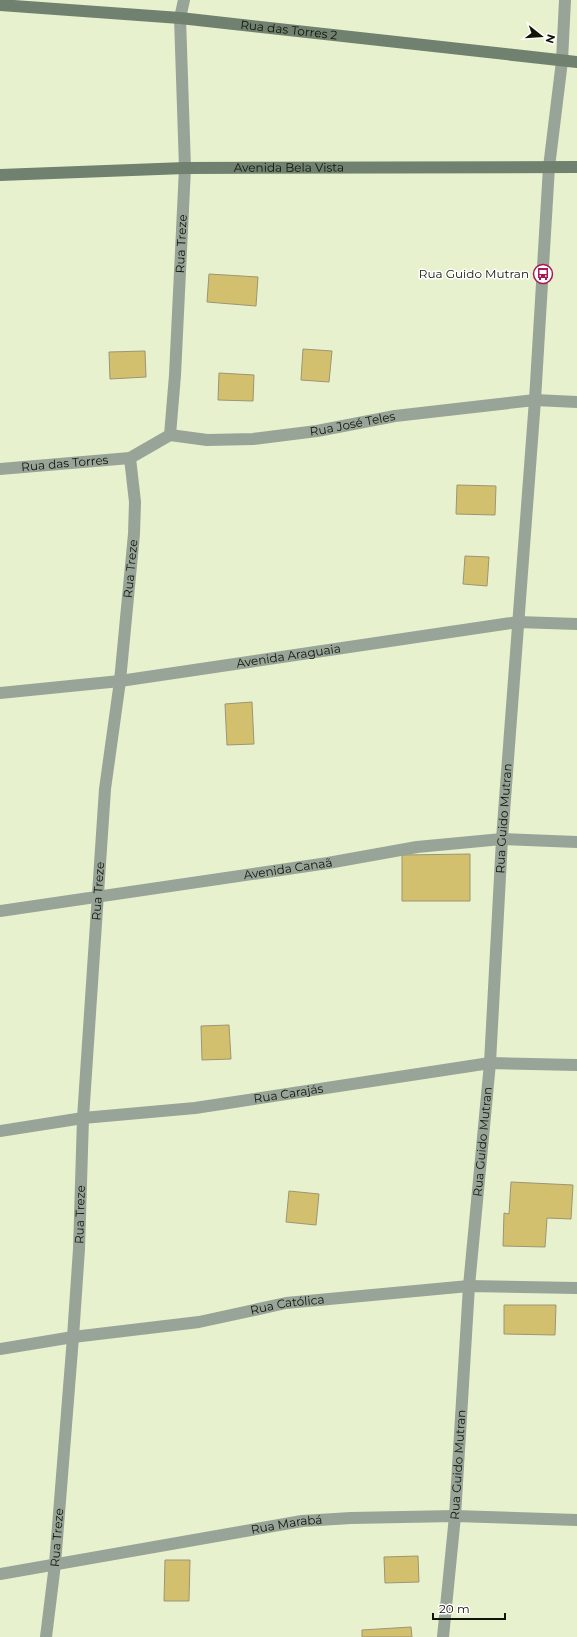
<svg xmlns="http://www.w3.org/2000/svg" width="577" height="1637" viewBox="0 0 577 1637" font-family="Montserrat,sans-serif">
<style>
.building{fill:#d2c06f;stroke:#9d9573}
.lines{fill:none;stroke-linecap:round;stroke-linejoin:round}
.street{stroke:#98a498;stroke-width:12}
.secondary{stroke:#70816f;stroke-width:12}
.labels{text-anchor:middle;stroke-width:3;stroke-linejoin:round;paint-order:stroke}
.street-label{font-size:12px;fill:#111408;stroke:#fff}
.poi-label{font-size:12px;fill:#111408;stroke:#fff;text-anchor:end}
</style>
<rect width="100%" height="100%" fill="#e7f1cd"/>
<g class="building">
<path d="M209,274l49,3 -2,29 -49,-4z"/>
<path d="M303,349l29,2 -3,31 -28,-2z"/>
<path d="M145,351l1,26 -36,2 -1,-27z"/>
<path d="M219,373l35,2 -1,26 -35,-1z"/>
<path d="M457,485l39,1 -1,29 -39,-1z"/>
<path d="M465,556l24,1 -2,29 -24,-2z"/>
<path d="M252,702l2,42 -27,1 -2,-41z"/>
<path d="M470,854v47h-68v-46z"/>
<path d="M229,1025l2,34 -29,1 -1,-34z"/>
<path d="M511,1182l62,3 -2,34 -24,-1 -2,29 -42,-1 1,-33 5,1z"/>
<path d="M289,1191l30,3 -3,31 -30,-3z"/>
<path d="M504,1305h52l-1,30 -51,-1z"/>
<path d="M418,1556l1,26 -34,1 -1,-26z"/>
<path d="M165,1560h25l-1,41h-25z"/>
<path d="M411,1627l1,10h-50v-7z"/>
</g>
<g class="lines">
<g class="street">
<path id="s1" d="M170,435l37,5 46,-1 64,-8 78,-15 140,-16 42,2"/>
<path id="s2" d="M0,469l130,-11"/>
<path id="s3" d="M0,693l120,-12 398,-59 59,2"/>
<path id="s4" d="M0,911l328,-48 89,-16 85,-8 75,3"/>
<path id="s5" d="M0,1131l83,-13 112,-10 295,-45 87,2"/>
<path id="s6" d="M0,1349l73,-12 126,-15 87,-19 183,-17 108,2"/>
<path id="s7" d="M0,1574l302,-53 49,-3 104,-2 122,4"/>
<path id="s8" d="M46,1637l9,-73 18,-227 6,-88 4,-131 22,-329 15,-108 14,-147 1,-32 -5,-44 40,-23 5,-60 10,-207 -5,-150 4,-18"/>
<path id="s9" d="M443,1637l12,-121 14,-230 21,-223 12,-224 33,-439 14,-233 13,-106 3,-61"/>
</g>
<g class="secondary">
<path id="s10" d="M0,5l180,13 397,44"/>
<path id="s11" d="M0,175l185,-7 392,-1"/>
</g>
</g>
<defs>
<g id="bus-ring" transform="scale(1)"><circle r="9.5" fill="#fff" stroke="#a81854" stroke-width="1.5"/><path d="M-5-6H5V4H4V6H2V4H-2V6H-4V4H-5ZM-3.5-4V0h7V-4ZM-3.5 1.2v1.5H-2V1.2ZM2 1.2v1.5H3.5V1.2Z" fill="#a81854"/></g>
</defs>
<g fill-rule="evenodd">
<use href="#bus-ring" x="543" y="274"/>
</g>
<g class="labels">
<g class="street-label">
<text dy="4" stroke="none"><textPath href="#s10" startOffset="290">Rua das Torres 2</textPath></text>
<text dy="4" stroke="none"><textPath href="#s11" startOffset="289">Avenida Bela Vista</textPath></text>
<text dy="4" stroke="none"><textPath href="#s8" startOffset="1421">Rua Treze</textPath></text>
<text dy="4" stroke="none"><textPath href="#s1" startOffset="184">Rua José Teles</textPath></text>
<text dy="4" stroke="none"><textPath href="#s2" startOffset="65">Rua das Torres</textPath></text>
<text dy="4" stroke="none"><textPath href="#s8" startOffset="1072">Rua Treze</textPath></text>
<text dy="4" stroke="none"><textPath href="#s3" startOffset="291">Avenida Araguaia</textPath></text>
<text dy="4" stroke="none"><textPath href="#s9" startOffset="821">Rua Guido Mutran</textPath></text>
<text dy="4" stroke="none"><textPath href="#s4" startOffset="291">Avenida Canaã</textPath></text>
<text dy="4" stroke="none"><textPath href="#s8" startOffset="748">Rua Treze</textPath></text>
<text dy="4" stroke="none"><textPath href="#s5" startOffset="291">Rua Carajás</textPath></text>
<text dy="4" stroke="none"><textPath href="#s9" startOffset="497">Rua Guido Mutran</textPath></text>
<text dy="4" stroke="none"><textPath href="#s8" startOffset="424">Rua Treze</textPath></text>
<text dy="4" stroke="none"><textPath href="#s6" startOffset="291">Rua Católica</textPath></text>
<text dy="4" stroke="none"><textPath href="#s9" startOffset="173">Rua Guido Mutran</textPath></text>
<text dy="4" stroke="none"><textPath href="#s7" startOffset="291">Rua Marabá</textPath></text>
<text dy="4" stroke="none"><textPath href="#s8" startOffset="100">Rua Treze</textPath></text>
</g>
<g class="poi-label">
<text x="529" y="278">Rua Guido Mutran</text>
</g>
</g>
<g transform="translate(541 36) rotate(107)" stroke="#ffffff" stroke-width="3" paint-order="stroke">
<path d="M0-3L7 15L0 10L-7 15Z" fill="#111408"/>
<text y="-6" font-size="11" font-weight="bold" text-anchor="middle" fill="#111408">N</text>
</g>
<path d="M433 1613v6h72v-6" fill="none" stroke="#111408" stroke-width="2"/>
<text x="439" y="1613" font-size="12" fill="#111408" stroke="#ffffff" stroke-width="3" paint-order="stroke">20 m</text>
</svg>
